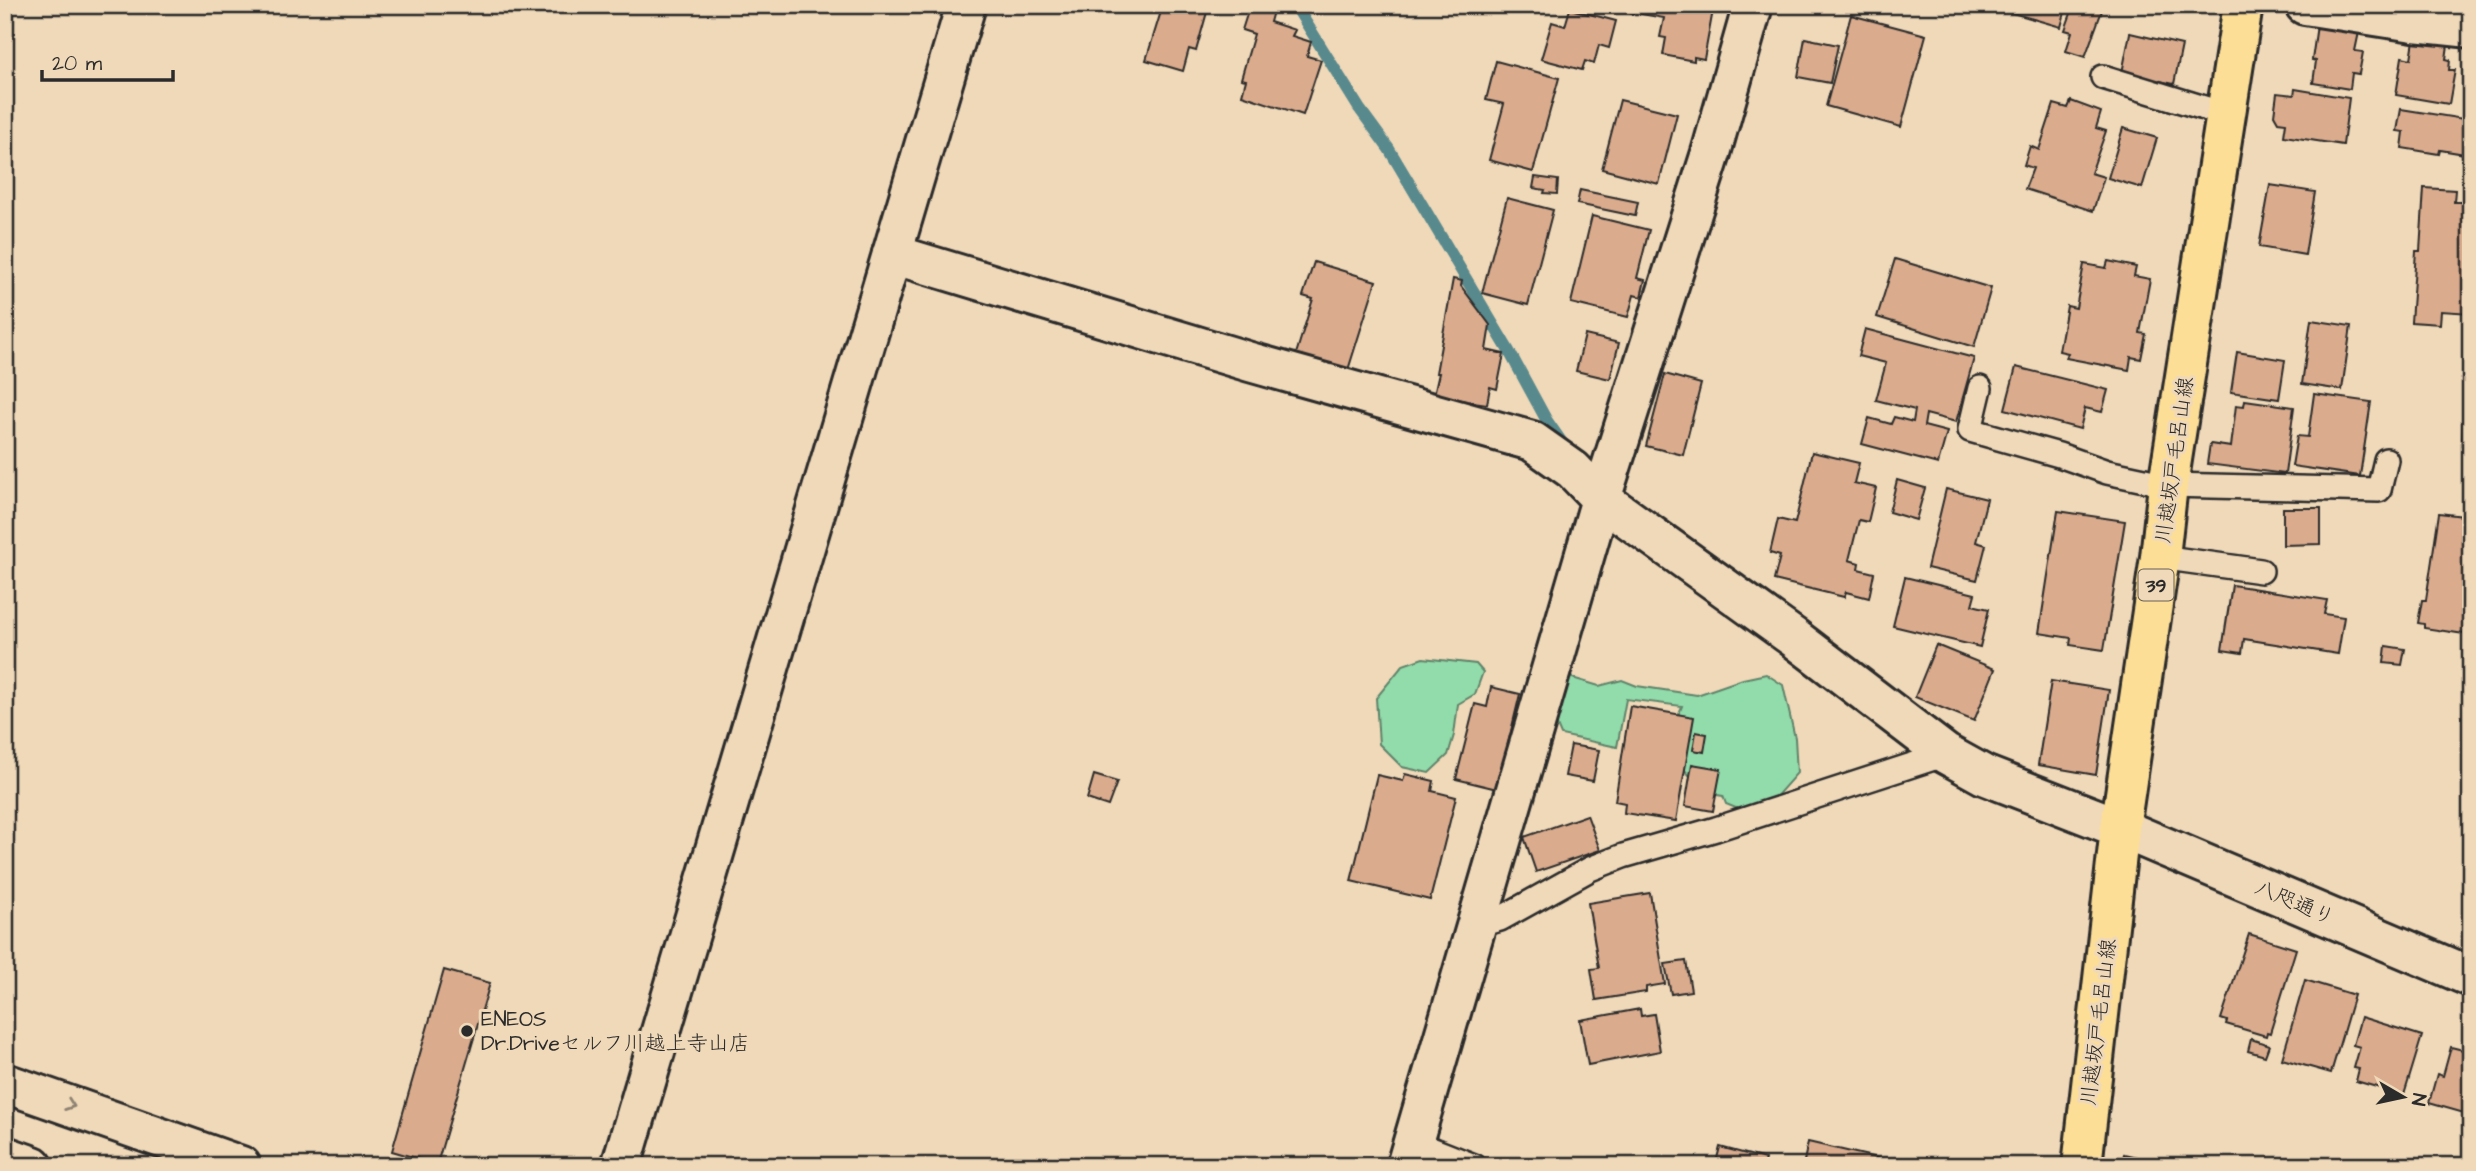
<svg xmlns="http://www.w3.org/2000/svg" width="2476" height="1171" viewBox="0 0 2476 1171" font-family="'Architects Daughter','Klee One',sans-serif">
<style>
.green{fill:#92dbaa;stroke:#5e836a;stroke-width:2}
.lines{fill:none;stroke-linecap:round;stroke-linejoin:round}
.stream{stroke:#58898c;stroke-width:12}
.building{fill:#daab8c;stroke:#2b2b2b;stroke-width:2}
.lane-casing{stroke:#2b2b2b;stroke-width:28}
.street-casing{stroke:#2b2b2b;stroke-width:44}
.secondary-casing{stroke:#2b2b2b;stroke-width:44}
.primary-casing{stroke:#2b2b2b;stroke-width:44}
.lane{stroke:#f0d9b9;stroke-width:23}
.street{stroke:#f0d9b9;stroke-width:38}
.secondary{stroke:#f0d9b9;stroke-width:38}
.primary{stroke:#fdde96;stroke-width:38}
.oneway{stroke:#8e8272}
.poi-dot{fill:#2b2b2b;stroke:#f0d9b9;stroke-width:2.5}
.labels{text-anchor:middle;stroke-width:6;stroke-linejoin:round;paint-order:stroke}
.shield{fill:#f0d9b9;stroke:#665f56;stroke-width:2}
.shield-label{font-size:19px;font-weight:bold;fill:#2b2b2b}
.street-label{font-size:21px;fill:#2b2b2b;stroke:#f0d9b9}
.poi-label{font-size:21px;fill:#2b2b2b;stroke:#f0d9b9;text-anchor:start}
</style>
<rect width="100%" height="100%" fill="#f0d9b9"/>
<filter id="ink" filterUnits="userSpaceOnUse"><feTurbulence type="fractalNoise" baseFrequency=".0143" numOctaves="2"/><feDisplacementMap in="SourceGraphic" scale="14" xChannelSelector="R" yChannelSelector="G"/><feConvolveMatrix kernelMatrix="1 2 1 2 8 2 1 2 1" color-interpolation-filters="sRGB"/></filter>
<g filter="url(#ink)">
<g class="green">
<path d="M1423,658l53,6 7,8 -8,22 -17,10 -4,31 -6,20 -19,18 -27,-6 -23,-23 -3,-46 27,-33z"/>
<path d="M1766,674l17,11 12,53 2,35 -23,26 -31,12 -17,-7 -3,-8 -19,-3c-10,-16 -38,-36 -35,-56 2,-10 10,-22 13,-31l-56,-7 -9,48 -56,-12 -5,-12 13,-46 30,9 23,-6 15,6 60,9 46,-16z"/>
</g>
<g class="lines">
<path class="stream" d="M1295,5l64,103 30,41 120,202 38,70 18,26"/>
</g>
<g class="building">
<path d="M1163,5h46l-13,46 -7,-2 -6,22 -37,-11z"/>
<path d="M1250,5l23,6 -3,11 25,8 -3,6 19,6 -4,14 14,4 -18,55 -61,-20 4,-15 -5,-1 13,-45 -12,-4z"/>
<path d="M1603,5h32l-2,8z"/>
<path d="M1642,5h72l-10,54 -10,-2v4l-31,-6 3,-17 -6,-1 4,-19 -23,-4z"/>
<path d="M1996,5h71l-6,22 -66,-19z"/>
<path d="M2074,5h30l-19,52 -19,-6 6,-19 -7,-2z"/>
<path d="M1570,9l46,12 -7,27 -10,-3 -5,19 -9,-3 -3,9 -41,-11 11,-37 13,4z"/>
<path d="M1851,15l75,20 -25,92 -75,-21z"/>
<path d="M2317,25l42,7 -4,19 8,1 -4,22 -7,-1 -2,16 -37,-6 3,-22 -4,-1z"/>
<path d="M2130,33l52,12 -8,39 -52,-11z"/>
<path d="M1805,38l33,7 -8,38 -32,-6z"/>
<path d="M2414,40l34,5 -2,14 4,1 -1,10h6l-6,34 -53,-9 6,-38 9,2z"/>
<path d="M1496,61l63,17 -26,94 -44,-12 15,-56 -18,-4z"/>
<path d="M2295,89l54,9 -6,47 -59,-9 2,-13 -8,-1 -4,-7 3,-22 17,2z"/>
<path d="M1620,100l57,14 -18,70 -57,-15z"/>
<path d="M2071,101l30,11 -5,16 10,3 -15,42 13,4 -11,34 -68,-22 8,-21 -9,-3 6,-19 9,4 15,-46 14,4z"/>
<path d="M2401,109l69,11 -5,34 -25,-4 -1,4 -37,-6 2,-16 -7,-1z"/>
<path d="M2123,128l34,10 -15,50 -34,-10z"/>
<path d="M1535,177l23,3 -1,14 -13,-1 1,-3 -12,-2z"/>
<path d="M2270,185l45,7 -10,63 -46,-8z"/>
<path d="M2424,188l31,2 -1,12h16l1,111 -30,-2 -1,13 -29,-2 5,-71h4z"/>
<path d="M1580,190l58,12 -3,14 -58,-12z"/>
<path d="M1507,198l46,12 -25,95 -46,-12z"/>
<path d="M1592,216l57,14 -12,48 8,2 -4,17 -7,-2 -6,22 -57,-14z"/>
<path d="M1895,259l96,29 -17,59 -97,-30z"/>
<path d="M2108,261l28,6 -2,9 16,3 -10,54 6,1 -5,25 -10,-2 -2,13 -63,-12 2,-5 -9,-2 8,-45 9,2 8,-44 22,4z"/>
<path d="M1314,262l62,19 -28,89 -52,-16 17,-55 -10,-3z"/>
<path d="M1453,279l9,2 -1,5 29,39 -4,25 18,4 -7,35 -7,-2 -3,17 -20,-3 -2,5 -17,-4 1,-4 -15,-3 5,-22h-3z"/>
<path d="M2311,320l40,6 -9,64 -40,-6z"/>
<path d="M1865,329l109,29 -18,64 -30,-8 -2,12 23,6 -9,32 -76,-20 7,-26 22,6 3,-7 19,5 2,-12 -39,-10 10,-37 -28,-7z"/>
<path d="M1585,335l34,8 -9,36 -34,-8z"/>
<path d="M2237,352l48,8 -6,39 -48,-7z"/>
<path d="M2465,365h6v81l-9,-1z"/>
<path d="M2016,367l92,23 -6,22 -17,-4 -5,21 -75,-20z"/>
<path d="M1665,374l36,10 -18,71 -37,-9z"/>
<path d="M2314,394l57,8 -11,74 -68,-10 5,-30 11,1z"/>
<path d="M2245,400l49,7 -9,67 -78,-10 3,-20 21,3 5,-42 8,1z"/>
<path d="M1812,452l47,11 -5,20 22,5 -8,34 -9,-2 -10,40 10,3 -1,6 16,4 -5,25 -23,-6 -2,5 -70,-17 6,-24 -10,-3 8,-34 17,4z"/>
<path d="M1897,480l28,8 -9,32 -27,-8z"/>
<path d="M1946,489l41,10 -11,43 10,3 -9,35 -50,-12z"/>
<path d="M2283,508h38v36l-38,1z"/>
<path d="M2058,511l67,10 -21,129 -34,-5 1,-7 -32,-5z"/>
<path d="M2439,513l32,4v118l-47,-7v-4l-6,-1 4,-23h4z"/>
<path d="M1905,577l70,17 -3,11 17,4 -9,38 -87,-21z"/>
<path d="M2232,585l95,15 -3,14 20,3 -6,37 -94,-15 -2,14 -20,-3z"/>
<path d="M1936,645l59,24 -21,52 -59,-24z"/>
<path d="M2386,646l19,3 -3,16 -18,-2z"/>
<path d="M2051,681l58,9 -13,85 -58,-10z"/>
<path d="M1491,687l29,7 -23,95 -41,-10 19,-75 12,3z"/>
<path d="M1630,706l64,11 -18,104 -52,-8 1,-10 -10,-2z"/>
<path d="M1696,732l11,2 -3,18 -11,-2z"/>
<path d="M1571,745l28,5 -6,31 -28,-5z"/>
<path d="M1692,764l29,5 -8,42 -28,-5z"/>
<path d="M1405,774l29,7 -2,10 24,6 -26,103 -79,-19 26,-106 26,6z"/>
<path d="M1094,775l23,7 -9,24 -21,-7z"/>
<path d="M1587,815l13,35 -64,22 -12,-35z"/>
<path d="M1650,893l15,91 -19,3v5l-50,8 -5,-31 8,-1 -11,-65z"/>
<path d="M2249,934l47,15 -26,84 -3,-1 -1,4 -40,-12 1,-3 -6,-2z"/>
<path d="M1686,961l5,30 -20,3 -6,-30z"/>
<path d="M444,970l46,13 -53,181 -45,-13z"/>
<path d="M2305,980l49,15 -23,78 -49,-14z"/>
<path d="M1640,1009l1,7 13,-2 6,37 -72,14 -8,-45z"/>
<path d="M2361,1017l61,19 -18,59 -48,-14 3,-12 -5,-1 6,-21 -7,-2z"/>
<path d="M2251,1039l18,6 -4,11 -17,-5z"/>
<path d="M2451,1047l20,5v63l-42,-12 8,-29 6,2z"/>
<path d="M1808,1142l82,19 -1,5h-86z"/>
<path d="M1720,1147l45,12 -2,7h-48z"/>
<path d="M2124,1154l52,12h-55z"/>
</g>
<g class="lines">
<g class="lane-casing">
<g id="lane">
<path d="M2103,77l124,38"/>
<path d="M1980,388l-10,42 89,25 48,17 61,13 211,5 7,-30"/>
<path d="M2160,557l101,14"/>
<path d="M1476,926l24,-7 90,-50 33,-13 93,-27 230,-75"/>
<path d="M1413,1142l61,24"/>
</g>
</g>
<g class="street-casing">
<g id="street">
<path d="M1753,5l-42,148 -110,346 192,138 153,117 38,21 136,53 351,149"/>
<path d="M2305,5l109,17 57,6"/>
<path d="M892,254l358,108 282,79 41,29 28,29 -195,667"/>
<path d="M621,1166l345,-1161"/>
</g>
</g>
<g class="secondary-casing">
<g id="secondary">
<path d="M5,1083l236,83"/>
<path d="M5,1156l28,10"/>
</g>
</g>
<g class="primary-casing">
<path id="primary" d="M2082,1166l38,-338 40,-271 8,-72 75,-480"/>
</g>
<use href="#lane" class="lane"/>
<use href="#street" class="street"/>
<use href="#secondary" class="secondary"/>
<use href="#primary" class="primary"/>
</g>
<defs><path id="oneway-chevron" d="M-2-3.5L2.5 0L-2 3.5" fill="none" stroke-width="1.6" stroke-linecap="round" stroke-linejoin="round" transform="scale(1.75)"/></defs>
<use class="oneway" href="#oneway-chevron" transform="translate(70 1105) rotate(19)"/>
</g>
<circle class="poi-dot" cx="467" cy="1031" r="7"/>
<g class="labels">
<rect class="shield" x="2138.5" y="569.5" width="35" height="31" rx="5"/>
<g class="shield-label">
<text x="2156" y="592">39</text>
</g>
<g class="street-label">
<text transform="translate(2174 460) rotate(-82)" y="7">川越坂戸毛呂山線</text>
<text transform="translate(2295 902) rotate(23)" y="7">八咫通り</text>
<text transform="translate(2098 1022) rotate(-83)" y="7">川越坂戸毛呂山線</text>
</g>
<g class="poi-label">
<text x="481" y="1026">ENEOS<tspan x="481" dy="24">Dr.Driveセルフ川越上寺山店</tspan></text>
</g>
</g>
<rect width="2476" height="1171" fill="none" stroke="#f0d9b9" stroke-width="28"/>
<rect x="14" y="14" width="2448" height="1143" fill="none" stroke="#2b2b2b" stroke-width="2.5" filter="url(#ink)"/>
<g transform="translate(2403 1097) rotate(99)" stroke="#f0d9b9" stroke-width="5" paint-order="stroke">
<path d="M0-5L12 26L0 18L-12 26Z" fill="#2b2b2b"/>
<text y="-10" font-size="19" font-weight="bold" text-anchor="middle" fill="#2b2b2b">N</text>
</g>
<path d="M42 70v10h131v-10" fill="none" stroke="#2b2b2b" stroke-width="3.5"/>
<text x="52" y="70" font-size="21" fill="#2b2b2b" stroke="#f0d9b9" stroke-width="5" paint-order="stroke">20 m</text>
</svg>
